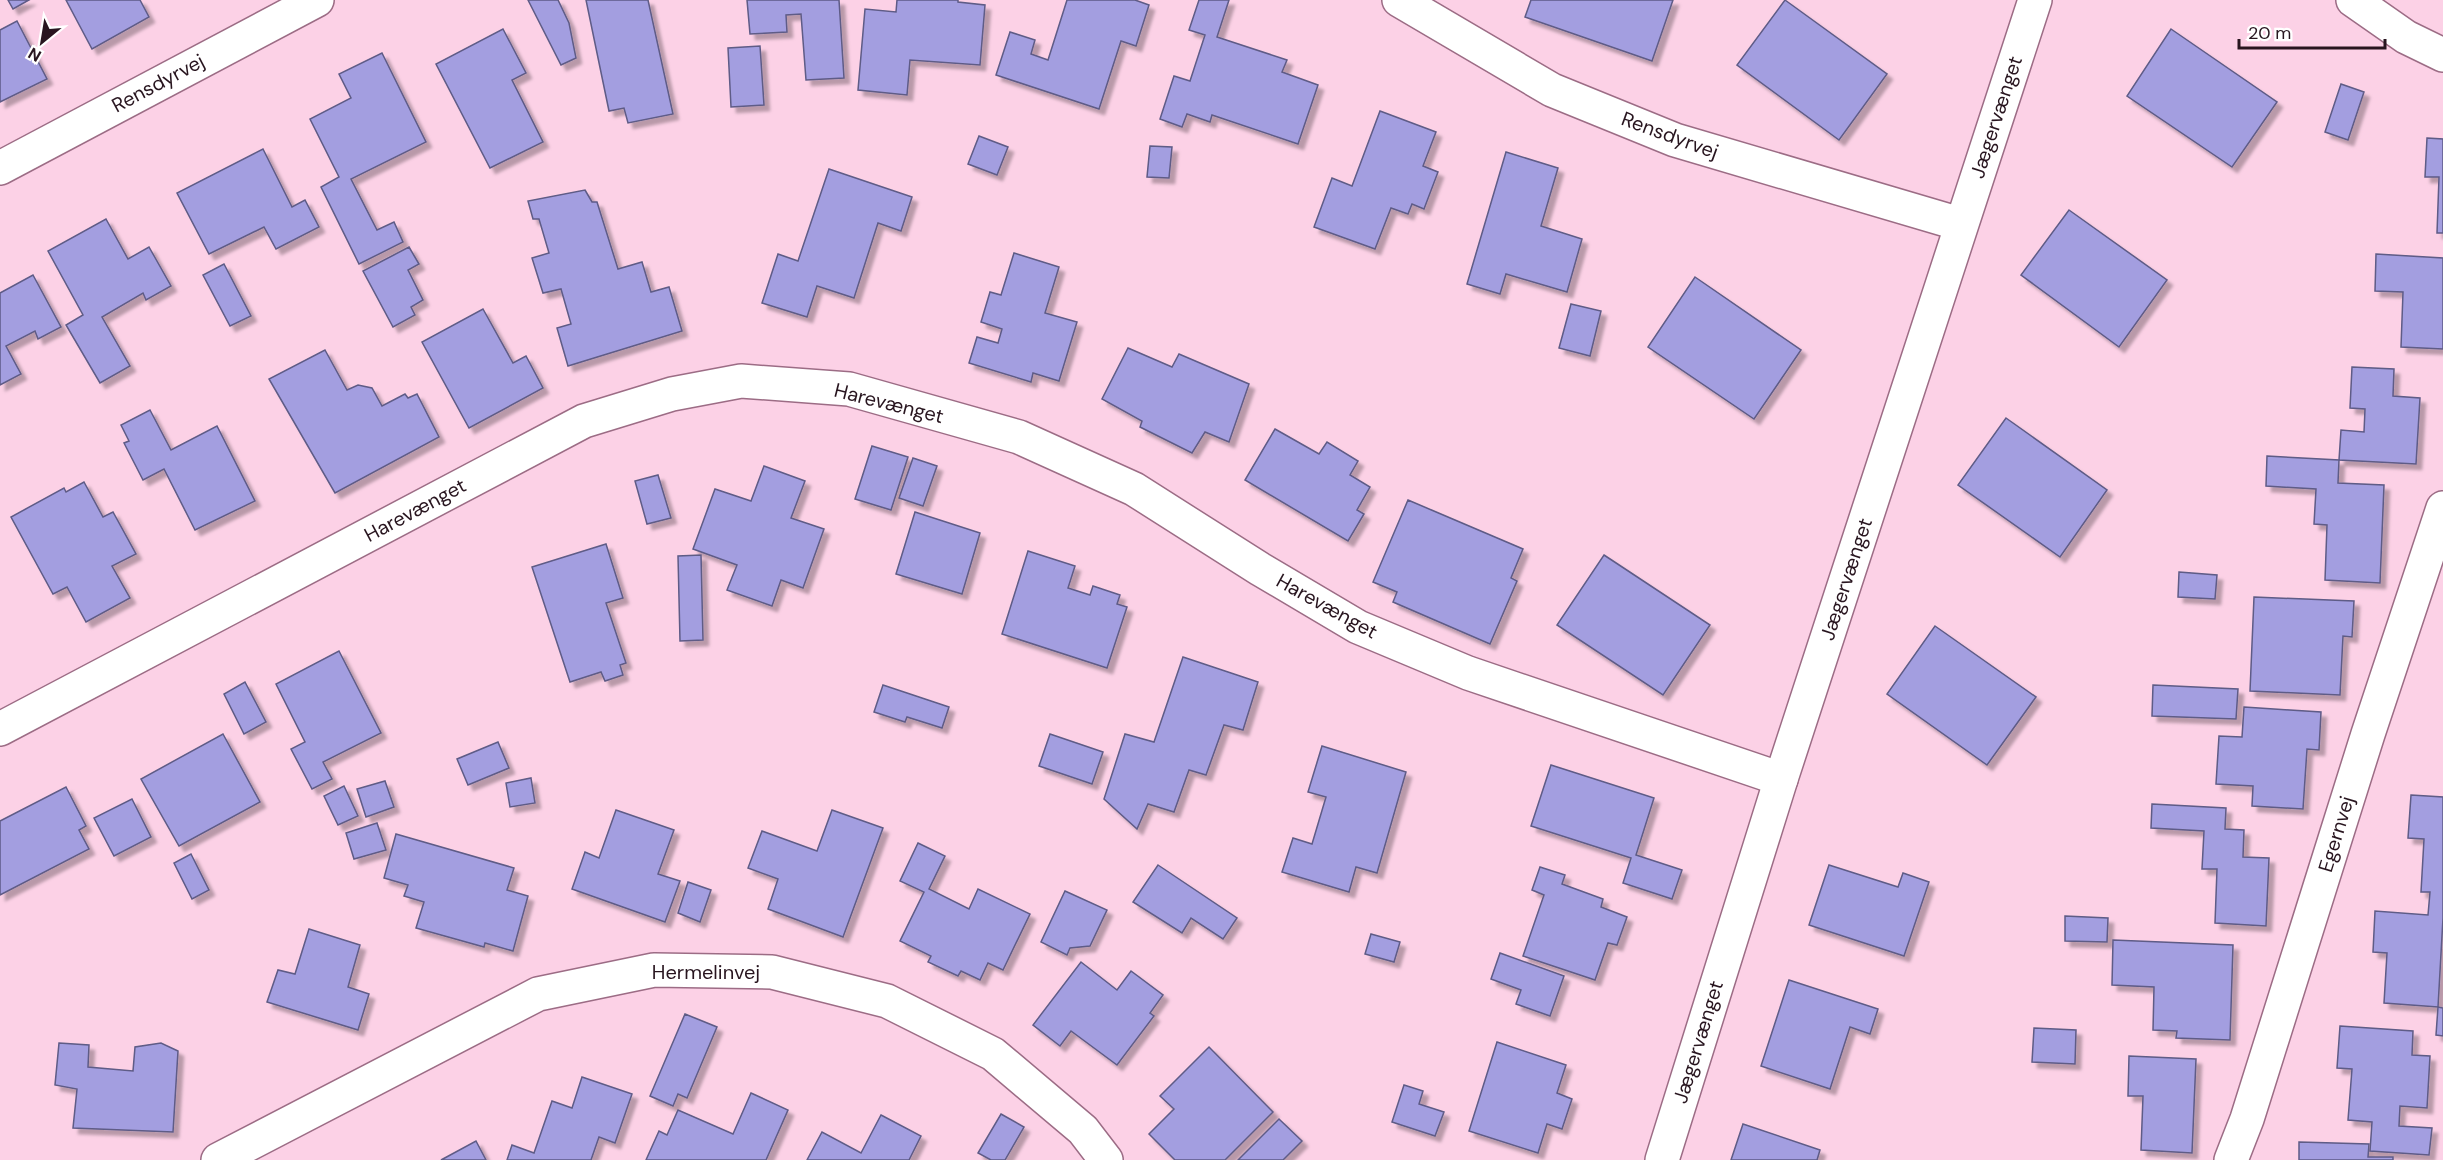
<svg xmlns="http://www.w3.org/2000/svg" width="2443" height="1160" viewBox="0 0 2443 1160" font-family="'DM Sans',sans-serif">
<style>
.building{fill:#a39ee0;stroke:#5e5b86;stroke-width:1.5;filter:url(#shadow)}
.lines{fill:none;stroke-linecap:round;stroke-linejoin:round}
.minor-casing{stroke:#9c6c85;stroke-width:36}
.minor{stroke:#fff;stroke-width:33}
.labels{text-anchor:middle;stroke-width:5;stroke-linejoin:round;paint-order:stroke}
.street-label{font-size:20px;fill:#28151f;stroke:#fff}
</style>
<defs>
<filter id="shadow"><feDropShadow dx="5.5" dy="5.5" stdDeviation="1.5" flood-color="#0004"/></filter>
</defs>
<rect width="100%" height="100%" fill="#fcd1e6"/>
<g class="building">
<path d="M8,0h21l-16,9z"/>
<path d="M66,0h74l9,17 -57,32z"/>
<path d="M528,0h30l11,23 7,35 -15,7z"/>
<path d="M586,0h62l25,114 -45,9 -4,-15 -15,3z"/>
<path d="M747,0h92l5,78 -38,2 -5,-66 -15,1 1,17 -37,2z"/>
<path d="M897,0h61v2l27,3 -5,60 -70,-5 -3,35 -49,-5 7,-81 31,3z"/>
<path d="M1067,0h68l14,5 -13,41 -15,-5 -22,68 -103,-34 14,-43 25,8 -4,14 17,6z"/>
<path d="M1199,0h30l-12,37 70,23 -5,12 36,13 -20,59 -86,-29 -2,7 -23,-8 -5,13 -22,-8 14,-43 16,5 15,-46 -16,-5z"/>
<path d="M1531,0h142l-21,61 -127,-44z"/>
<path d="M1785,0l102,74 -48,66 -102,-75z"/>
<path d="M17,21l30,58 -47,23v-72z"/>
<path d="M503,29l23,44 -14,7 31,62 -53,26 -54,-104z"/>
<path d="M2171,29l106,73 -45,65 -105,-71z"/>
<path d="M760,46l4,59 -33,2 -3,-59z"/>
<path d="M382,53l44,89 -75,37 26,51 17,-8 9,20 -44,22 -38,-77 18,-10 -29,-58 41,-21 -12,-24z"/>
<path d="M2341,84l23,8 -16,48 -23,-8z"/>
<path d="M1380,111l56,21 -13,34 15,6 -14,37 -12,-5 -4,10 -17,-6 -16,41 -61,-22 18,-49 20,8z"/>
<path d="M979,136l29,11 -11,28 -29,-11z"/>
<path d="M2427,138l16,1v94h-6l2,-56h-14z"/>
<path d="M1150,146l22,1 -3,31 -22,-1z"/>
<path d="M263,149l29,58 13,-7 14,27 -43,22 -12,-22 -55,27 -32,-61z"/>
<path d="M1506,152l52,16 -17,58 41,13 -15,53 -61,-18 -6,20 -33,-10z"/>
<path d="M829,169l83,28 -11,34 -23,-8 -24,75 -37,-12 -10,31 -45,-14 16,-49 20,7z"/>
<path d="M585,190l7,12h5l21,67 24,-7 9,30 18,-5 13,44 -114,35 -11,-38 14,-4 -10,-35 -18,4 -11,-35 17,-5 -10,-34h-6l-5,-18z"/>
<path d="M2069,210l98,70 -48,67 -98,-72z"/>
<path d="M106,219l22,40 21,-12 22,39 -25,14 -3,-7 -41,24 28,49 -30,17 -34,-58 17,-10 -35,-64z"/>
<path d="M409,247l10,17 -11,6 15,30 -12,7 4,8 -22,12 -30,-56z"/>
<path d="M1014,253l45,14 -14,46 32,9 -18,59 -26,-8 -2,9 -62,-19 8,-26 21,6 4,-14 -21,-7 9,-30 11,3z"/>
<path d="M2376,254l67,4v91l-42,-2 2,-55 -28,-1z"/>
<path d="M224,264l27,52 -21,10 -27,-51z"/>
<path d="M33,275l28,52 -23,12 -3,-8 -29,15 15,28 -21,11v-92z"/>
<path d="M1695,277l106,73 -47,69 -106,-72z"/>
<path d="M1571,304l30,7 -11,45 -31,-8z"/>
<path d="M483,309l30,54 13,-7 17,32 -74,40 -47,-86z"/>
<path d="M1128,348l44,19 7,-13 70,30 -20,58 -24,-10 -13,21 -52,-26 2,-6 -40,-22z"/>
<path d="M325,350l22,40 11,-5 14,3 10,18 23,-12 3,4 9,-4 22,43 -104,56 -66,-114z"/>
<path d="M2352,367l42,2 -1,27 27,2 -4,66 -77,-4 2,-30 23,2 1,-23 -15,-1z"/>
<path d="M150,410l21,40 46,-24 38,75 -60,29 -31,-61 -21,11 -19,-37 5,-2 -8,-16z"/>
<path d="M2006,418l101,72 -47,67 -102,-72z"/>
<path d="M1275,429l44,25 8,-12 31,19 -8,14 20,12 -13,23 7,4 -16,27 -103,-61z"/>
<path d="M872,446l36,11 -17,53 -36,-11z"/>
<path d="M2267,456l72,4 -1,23 46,2 -4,98 -55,-3 2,-55 -13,-1 2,-35 -50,-3z"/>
<path d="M913,458l24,8 -14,40 -24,-8z"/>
<path d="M764,466l41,15 -14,37 33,11 -21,59 -22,-8 -9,26 -45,-16 10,-25 -44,-16 22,-60 36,12z"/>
<path d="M658,475l13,43 -24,6 -12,-43z"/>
<path d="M84,482l19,35 10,-5 23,42 -24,12 18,32 -44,24 -19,-35 -14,7 -42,-77 53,-29 2,4z"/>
<path d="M1408,500l115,49 -12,29 6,3 -27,63 -97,-42 4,-10 -24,-10z"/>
<path d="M915,512l65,21 -18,61 -66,-20z"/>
<path d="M606,544l17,54 -17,5 20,60 -6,2 3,10 -18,6 -4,-9 -31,10 -38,-115z"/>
<path d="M1028,551l47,15 -7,22 22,7 3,-9 27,9 -3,9 10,3 -20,61 -105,-34z"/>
<path d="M701,555l2,85 -23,1 -2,-85z"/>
<path d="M1604,555l106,70 -47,70 -106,-70z"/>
<path d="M2179,572l38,3 -2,24 -37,-2z"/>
<path d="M2254,597l100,4 -2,36 -9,-1 -3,59 -90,-4z"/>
<path d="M1935,626l101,71 -49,68 -100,-71z"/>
<path d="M339,651l42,82 -58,29 9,17 -20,10 -21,-40 14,-7 -29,-58z"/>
<path d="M1183,657l75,25 -15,48 -19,-5 -18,50 -17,-5 -15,42 -26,-8 -11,25 -33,-30 21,-65 29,8z"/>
<path d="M245,682l21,40 -22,12 -20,-40z"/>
<path d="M883,685l66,22 -7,21 -35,-11 -2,5 -31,-10z"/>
<path d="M2153,685l85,4 -2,30 -84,-3z"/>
<path d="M2244,707l77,5 -2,38 -12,-1 -4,60 -51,-3 1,-20 -37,-2 3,-48 23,1z"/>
<path d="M223,734l37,68 -81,44 -38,-67z"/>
<path d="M1050,734l53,18 -11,32 -53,-18z"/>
<path d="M498,742l11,26 -41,17 -11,-26z"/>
<path d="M1322,746l84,26 -29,101 -21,-6 -7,25 -67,-20 11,-34 19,6 14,-47 -18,-5z"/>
<path d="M1551,765l103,33 -18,57 46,15 -10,29 -49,-16 8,-25 -100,-32z"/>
<path d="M531,778l4,25 -25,4 -4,-24z"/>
<path d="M385,781l9,26 -28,10 -9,-28z"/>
<path d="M344,786l14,30 -20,9 -14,-29z"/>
<path d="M66,787l20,39 -7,4 10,19 -89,46v-74z"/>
<path d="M2411,795l32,2v121l-5,89 -54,-4 3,-50 -14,-1 2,-41 53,4 2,-23h-9l3,-53 -16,-1z"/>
<path d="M132,799l19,38 -37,19 -20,-38z"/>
<path d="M2152,804l74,4 -1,21 19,1 -1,27 26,1 -3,68 -51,-3 2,-54h-15l2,-38 -53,-3z"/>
<path d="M616,810l58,20 -16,44 22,7 -15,41 -93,-33 13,-37 14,6z"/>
<path d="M832,810l51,18 -40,109 -75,-28 10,-30 -30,-11 14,-37 55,20z"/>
<path d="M377,823l9,27 -32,9 -8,-26z"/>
<path d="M396,834l118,34 -7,22 21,6 -15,55 -28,-8 -1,4 -68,-19 8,-26 -20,-6 4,-11 -24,-7z"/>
<path d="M918,843l27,13 -16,33 40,20 9,-20 52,25 -27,56 -15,-7 -8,17 -19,-9 -3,5 -30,-14 3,-6 -31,-15 24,-49 -24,-11z"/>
<path d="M191,854l18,36 -17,9 -18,-36z"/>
<path d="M1158,865l79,53 -14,21 -32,-21 -9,15 -49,-31z"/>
<path d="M1829,865l69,22 5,-14 26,9 -25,74 -95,-31z"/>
<path d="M1540,867l25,8 -3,9 41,15 -2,8 26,10 -10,28 -9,-2 -13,37 -72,-24 21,-61 -12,-5z"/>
<path d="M688,882l23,8 -11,32 -22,-9z"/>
<path d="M1065,891l42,19 -17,36 -20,2 -3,7 -26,-13z"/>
<path d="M2065,916l43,2 -1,24 -42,-1z"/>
<path d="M309,929l51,16 -12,42 21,7 -11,36 -91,-28 11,-32 17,4z"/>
<path d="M1371,934l29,8 -6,20 -29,-8z"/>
<path d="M2113,940l120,5 -3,95 -54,-2 1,-7 -24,-1 1,-43 -42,-2z"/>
<path d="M1500,953l64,23 -14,40 -34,-12 5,-14 -30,-11z"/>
<path d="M1081,962l36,28 14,-19 32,24 -13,18 4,3 -37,49 -46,-34 -11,15 -27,-21z"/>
<path d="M1789,980l89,29 -8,25 -20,-7 -20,62 -69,-23z"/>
<path d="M2438,1007l5,1v28l-7,-1z"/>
<path d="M685,1014l32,13 -30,71 -9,-4 -5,12 -23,-10z"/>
<path d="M2340,1026l73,5 -1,24 18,1 -3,52 -27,-2 -1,20 33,2 -3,27 -59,-4 2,-29 -24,-2 4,-51 -15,-1z"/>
<path d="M2034,1028l42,2 -1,34 -43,-2z"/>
<path d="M1497,1042l69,23 -9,28 15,6 -10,30 -15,-5 -9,29 -69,-22z"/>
<path d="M59,1043l30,2 -1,22 45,4 2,-24 26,-4 17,8 -5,81 -100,-4 4,-39 -22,-4z"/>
<path d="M1209,1047l64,65 -48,48h-50l-26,-26 25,-25 -14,-13z"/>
<path d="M2129,1056l67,3 -4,94 -51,-3 2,-54h-15z"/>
<path d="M582,1077l50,17 -17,49 -16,-6 -8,23h-84l5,-15 22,8 18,-52 20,7z"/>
<path d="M1404,1085l19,6 -4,13 25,8 -9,24 -43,-14z"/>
<path d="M751,1093l37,17 -22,50h-120l13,-29 8,4 11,-25 55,24z"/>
<path d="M1001,1114l23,13 -19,33h-14l-13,-7z"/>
<path d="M881,1115l40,21 -12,24h-102l15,-28 39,21z"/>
<path d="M1279,1119l23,22 -19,19h-45z"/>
<path d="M1743,1124l77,26 -3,10h-86z"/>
<path d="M476,1141l10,19h-45z"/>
<path d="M2299,1142l70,2 -1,13h25v3h-94z"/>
</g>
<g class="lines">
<g class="minor-casing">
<g id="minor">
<path d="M1399,0l153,90 123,50 285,84"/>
<path d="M2353,0l53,37 37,18"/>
<path d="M0,168l317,-168"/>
<path d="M0,729l584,-308 88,-27 69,-13 108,8 170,48 115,52 126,80 98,58 110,46 313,106"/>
<path d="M218,1160l320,-166 116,-24 118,2 115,29 106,53 90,76 23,30"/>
<path d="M1662,1160l119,-381 254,-779"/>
<path d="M2231,1160l16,-41 121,-385 75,-226"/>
</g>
</g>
<use href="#minor" class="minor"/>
</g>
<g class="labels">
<g class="street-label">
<text transform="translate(158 83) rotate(-28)" y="7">Rensdyrvej</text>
<text transform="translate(1996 117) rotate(-72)" y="7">Jægervænget</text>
<text transform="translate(1670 135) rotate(20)" y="7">Rensdyrvej</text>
<text transform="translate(889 403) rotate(14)" y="7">Harevænget</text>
<text transform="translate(415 510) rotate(-28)" y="7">Harevænget</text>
<text transform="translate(1846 579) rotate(-72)" y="7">Jægervænget</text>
<text transform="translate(1327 606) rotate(29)" y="7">Harevænget</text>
<text transform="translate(2336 834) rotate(-73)" y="7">Egernvej</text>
<text x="706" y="979">Hermelinvej</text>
<text transform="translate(1698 1042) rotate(-73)" y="7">Jægervænget</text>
</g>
</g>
<g transform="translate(42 42) rotate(210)" stroke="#ffffff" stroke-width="4.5" paint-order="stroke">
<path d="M0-4.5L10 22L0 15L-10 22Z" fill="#28151f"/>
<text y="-9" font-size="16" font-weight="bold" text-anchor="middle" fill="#28151f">N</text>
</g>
<path d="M2239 39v9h146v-9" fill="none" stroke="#28151f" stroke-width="3"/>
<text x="2248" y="39" font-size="18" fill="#28151f" stroke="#ffffff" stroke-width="4.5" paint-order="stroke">20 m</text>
</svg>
